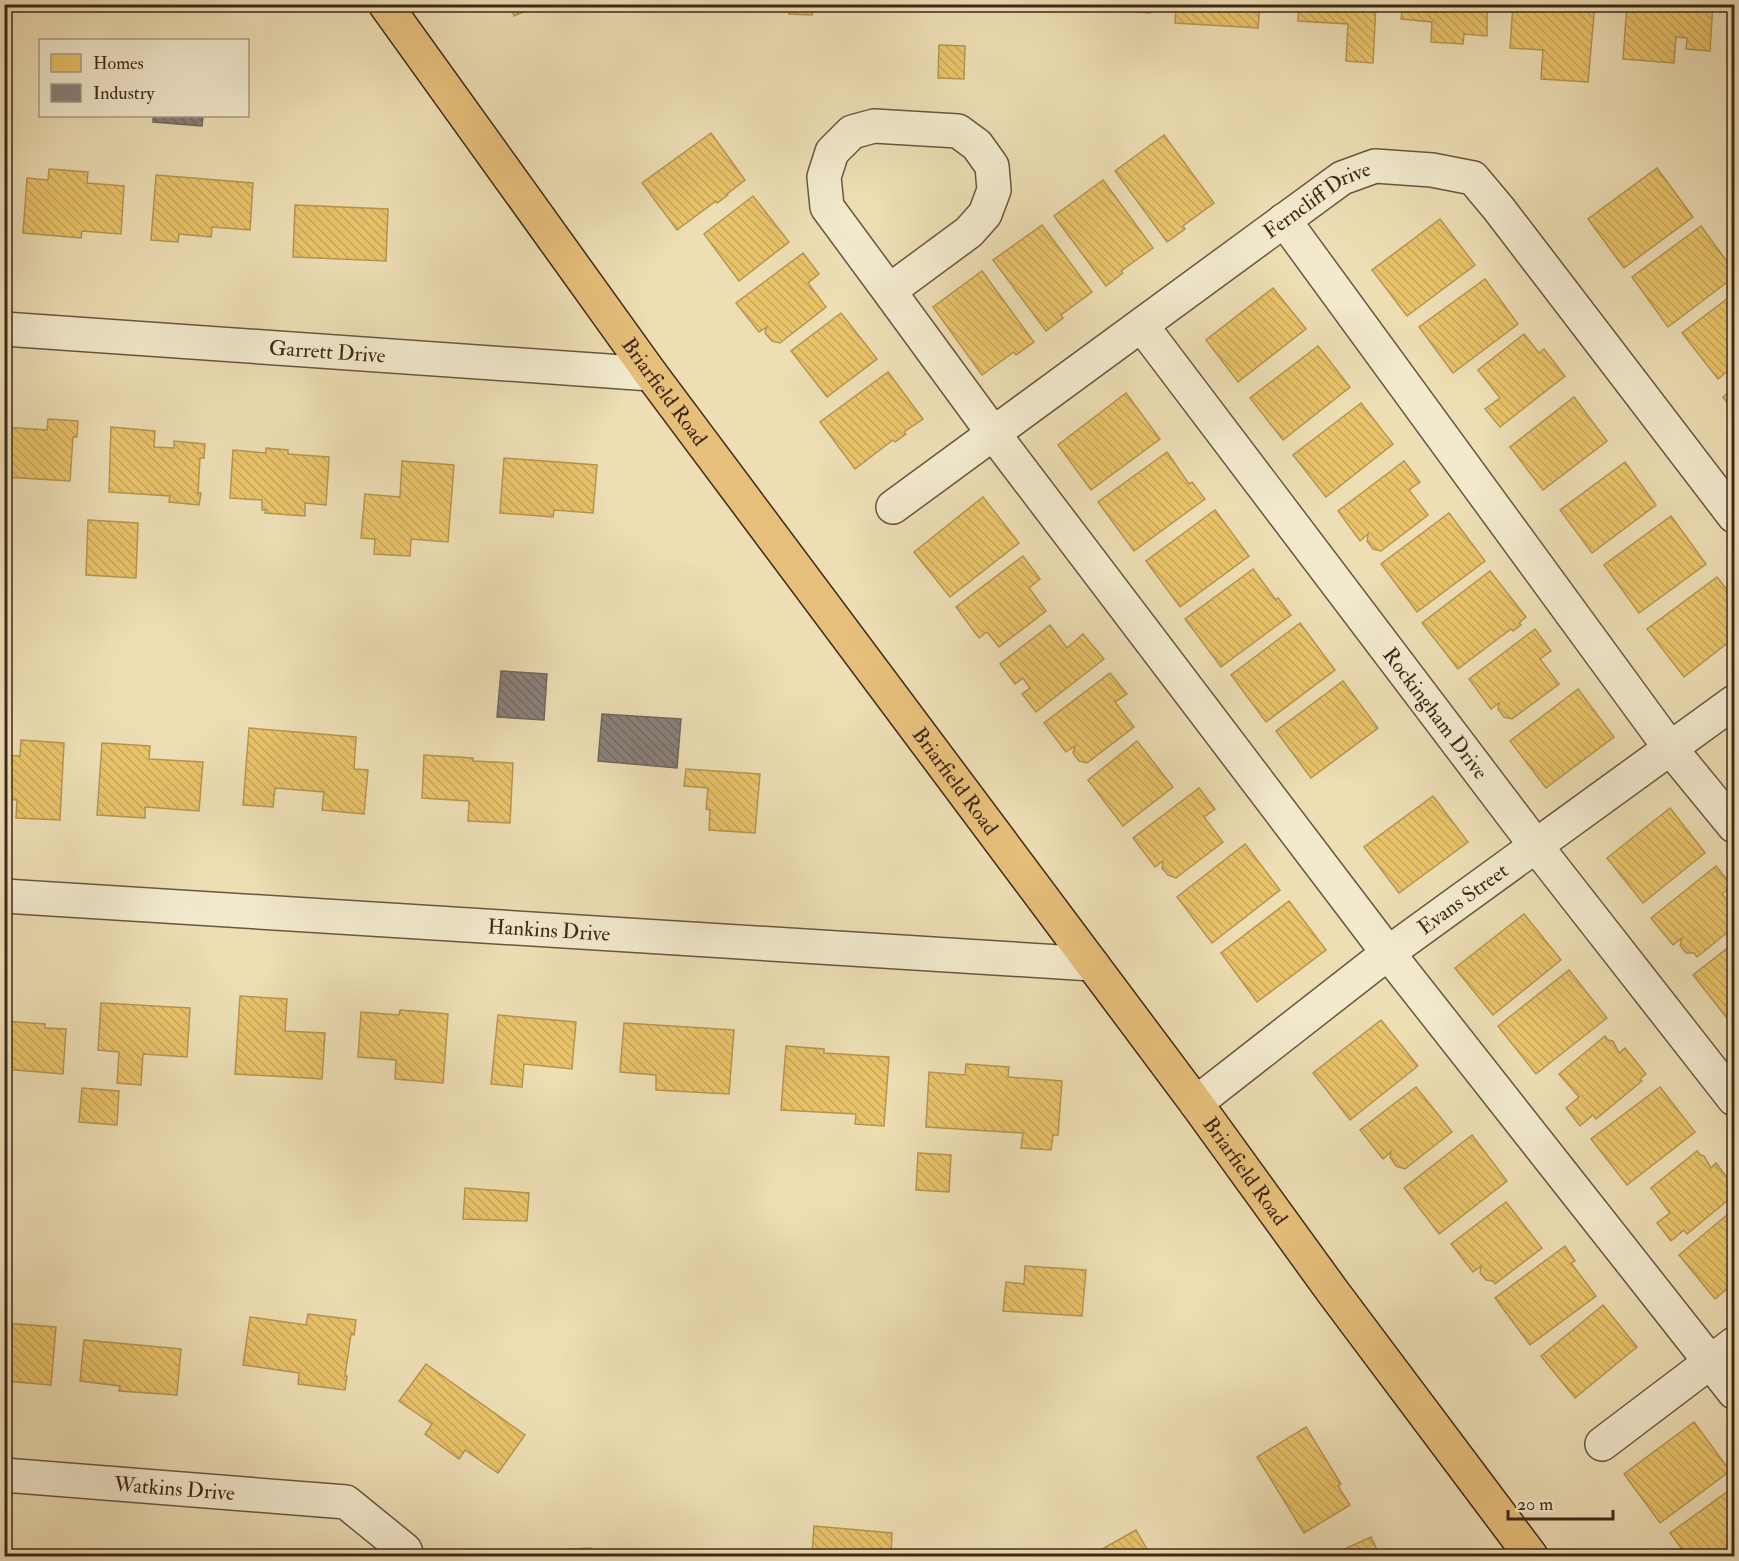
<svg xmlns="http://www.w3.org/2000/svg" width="1739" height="1561" viewBox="0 0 1739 1561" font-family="'IM FELL Double Pica',serif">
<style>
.homes{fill:url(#homes-back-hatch);stroke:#b69552;stroke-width:1.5}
.industry{fill:url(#industry-back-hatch);stroke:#74665e;stroke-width:1.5}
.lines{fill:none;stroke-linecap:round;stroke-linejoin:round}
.minor-casing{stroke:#6a5640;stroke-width:36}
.major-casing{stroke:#3f2819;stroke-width:36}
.minor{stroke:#f3eace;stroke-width:33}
.major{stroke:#e6bf7a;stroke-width:33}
.labels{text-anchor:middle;stroke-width:6;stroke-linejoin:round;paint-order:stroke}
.street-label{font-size:21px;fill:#3f2819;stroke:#f3eace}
</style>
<defs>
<pattern id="homes-back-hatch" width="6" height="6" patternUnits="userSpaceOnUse" patternTransform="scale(1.5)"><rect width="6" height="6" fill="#e9c46a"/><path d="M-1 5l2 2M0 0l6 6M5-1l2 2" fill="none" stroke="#c9a85b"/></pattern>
<pattern id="industry-back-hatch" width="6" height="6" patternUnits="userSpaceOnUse" patternTransform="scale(1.5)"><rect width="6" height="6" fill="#8a817c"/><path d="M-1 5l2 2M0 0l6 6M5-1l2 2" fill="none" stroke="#726a65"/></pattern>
</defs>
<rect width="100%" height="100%" fill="#eddeb4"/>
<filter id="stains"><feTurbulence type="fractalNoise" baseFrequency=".00333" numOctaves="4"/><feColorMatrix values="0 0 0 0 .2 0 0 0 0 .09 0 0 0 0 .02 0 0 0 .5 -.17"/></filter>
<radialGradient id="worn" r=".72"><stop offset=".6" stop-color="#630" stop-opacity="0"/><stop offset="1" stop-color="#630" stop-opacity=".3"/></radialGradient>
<g class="homes">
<path d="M510,4h32l-28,12z"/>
<path d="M789,4h24l-1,11 -23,-1z"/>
<path d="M1128,4h22v9l-22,-2z"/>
<path d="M1176,4h84l-2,24 -83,-5z"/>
<path d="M1299,4h77l-3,59 -27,-2 2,-37 -50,-3z"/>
<path d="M1403,4h84v32l-23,-2 -1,10 -32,-2 1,-20 -31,-3z"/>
<path d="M1513,4h82l-7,78 -47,-3 2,-29 -33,-2z"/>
<path d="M1627,4h86l-3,47 -24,-2 1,-11 -11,-1 -2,26 -51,-4z"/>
<path d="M939,45l26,1 -1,33 -26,-1z"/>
<path d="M711,133l34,47 -18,14 1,1 -11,8 -1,-2 -39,29 -35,-47z"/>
<path d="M1164,135l50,68 -31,23 2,3 -18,13 -52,-71z"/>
<path d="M1657,168l36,49 -69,51 -36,-49z"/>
<path d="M49,169l39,3 -1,11 37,3 -3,48 -39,-3 -1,7 -58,-5 4,-55 21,2z"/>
<path d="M156,175l97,8 -3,47 -38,-3 -1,10 -32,-3 -1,8 -27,-2z"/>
<path d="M1103,180l50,68 -32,23 2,2 -17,13 -52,-70z"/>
<path d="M753,196l36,46 -50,39 -35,-47z"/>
<path d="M295,205l93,4 -2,52 -93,-4z"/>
<path d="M1440,219l35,46 -68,51 -35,-46z"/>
<path d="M1042,225l50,67 -31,23 2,3 -17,13 -53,-71z"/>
<path d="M1701,226l33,45v6l-66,50 -36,-50z"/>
<path d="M803,253l16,21 -11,9 18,24 -46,36 -8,-2 -7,-8 2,-6 -8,5 -23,-29z"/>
<path d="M982,271l52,71 -18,13 -2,-3 -32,23 -49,-68z"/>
<path d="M1485,279l33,45 -65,49 -34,-46z"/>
<path d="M1273,288l33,41 -68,53 -32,-42z"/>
<path d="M1732,295l2,3v68l-16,13 -36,-46z"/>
<path d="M841,313l36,46 -50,38 -36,-46z"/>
<path d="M1524,334l15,19 5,-4 21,27 -65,51 -15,-18 15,-11 -22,-28z"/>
<path d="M1318,346l32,41 -67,53 -33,-42z"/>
<path d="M888,372l35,47 -19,13 2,2 -11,8 -2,-2 -38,29 -35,-47z"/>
<path d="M1734,388v23l-11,-14z"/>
<path d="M1126,393l34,46 -69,51 -33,-45z"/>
<path d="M1574,397l33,44 -64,49 -33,-43z"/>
<path d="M1361,403l32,41 -67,53 -33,-42z"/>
<path d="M48,419l30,2 -1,16h-4l-3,44 -66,-4v-50l43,3z"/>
<path d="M111,427l44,4 -1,16 20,1v-7l31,3 -1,14h-4l-2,35h3l-2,12 -30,-3 1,-6 -61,-4z"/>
<path d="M266,448l22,2v4l41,3 -3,48 -21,-2v13l-40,-3 1,-3h-4v-10l-32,-2 3,-48 33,3z"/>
<path d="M1167,452l22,32 3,-2 13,17 -71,52 -36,-49z"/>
<path d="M504,458l93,7 -4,48 -39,-3 -1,7 -53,-4z"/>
<path d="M402,461l52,4 -6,77 -37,-3 -1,17 -36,-2 1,-15 -14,-1 4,-44 35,3z"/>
<path d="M1404,461l16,21 -11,8 19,25 -47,36 -8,-2 -6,-8 1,-7 -8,7 -22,-30z"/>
<path d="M1625,462l31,43 -64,48 -32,-43z"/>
<path d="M983,497l36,46 -69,54 -36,-45z"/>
<path d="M1215,510l34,46 -69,51 -34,-46z"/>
<path d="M1449,513l36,48 -68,51 -36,-48z"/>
<path d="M1671,516l35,48 -67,49 -35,-48z"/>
<path d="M88,520l50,3 -2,55 -50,-3z"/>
<path d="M1023,556l17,23 -11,9 17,23 -47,36 -12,-15 -8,6 -23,-31z"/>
<path d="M1253,569l23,31 2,-2 13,17 -70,52 -36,-48z"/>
<path d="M1490,571l36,46 -7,6 2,2 -8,6 -2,-2 -53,40 -36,-46z"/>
<path d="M1717,577l17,22v39l-50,39 -37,-48z"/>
<path d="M1300,623l35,47 -69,52 -35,-47z"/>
<path d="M1050,625l17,23 16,-14 21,25 -68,53 -14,-18 8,-6 -7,-10 -8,6 -15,-20z"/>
<path d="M1535,629l16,22 -11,8 19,25 -47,35 -8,-2 -6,-8 1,-6 -8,6 -22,-30z"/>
<path d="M1110,673l17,21 -12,8 19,25 -47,36 -8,-2 -6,-8 2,-7 -9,6 -22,-29z"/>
<path d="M1343,681l35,47 -67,50 -35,-47z"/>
<path d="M1578,689l36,48 -68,51 -36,-47z"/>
<path d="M249,728l107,9 -2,32 14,1 -4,44 -42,-4 2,-18 -49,-4 -2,19 -30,-2z"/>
<path d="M21,740l43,3 -4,77 -44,-2 1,-18 -13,-1v-44l16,1z"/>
<path d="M1137,741l36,46 -50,39 -35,-46z"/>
<path d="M102,743l48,3 -1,13 54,3 -4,49 -54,-4v11l-48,-3z"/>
<path d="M424,755l49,3v3l40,2 -3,60 -42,-2 1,-20 -47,-3z"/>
<path d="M686,769l74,5 -5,59 -46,-3 1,-20 -4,-1 2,-21 -24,-2z"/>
<path d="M1199,788l16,21 -11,8 19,25 -47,36 -8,-3 -6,-7 1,-7 -8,6 -22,-29z"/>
<path d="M1433,796l35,46 -69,51 -35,-46z"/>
<path d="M1670,808l35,45 -62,50 -36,-45z"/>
<path d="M1245,844l35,46 -68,53 -35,-46z"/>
<path d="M1716,866l16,20 -10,8 12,15v18l-37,30 -3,-4h-8l-6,-8 2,-7 -9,7 -22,-27z"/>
<path d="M1289,901l37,49 -69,52 -36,-49z"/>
<path d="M1524,914l37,46 -68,55 -38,-47z"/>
<path d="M1734,943v75l-4,4 -37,-47z"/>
<path d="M1569,970l38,48 -71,56 -38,-48z"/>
<path d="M240,996l47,3 -2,32 40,2 -3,46 -87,-5z"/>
<path d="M101,1003l89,5 -3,49 -44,-3 -2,31 -24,-2 2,-31 -21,-2z"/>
<path d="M400,1010l48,4 -5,69 -48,-4 1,-19 -38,-3 3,-45 38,3z"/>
<path d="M498,1015l78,7 -4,47 -48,-5 -2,23 -31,-3z"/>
<path d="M1381,1020l37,46 -68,54 -37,-47z"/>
<path d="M4,1021l41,3v4l21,1 -3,45 -59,-5z"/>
<path d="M624,1023l110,7 -5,64 -73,-4v-15l-36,-3z"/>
<path d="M1605,1036l3,4 5,1 6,12 6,-5 21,26 -6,5 2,2 -46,38 -3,-4 -13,11 -14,-18 13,-11 -20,-23z"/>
<path d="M786,1046l38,3v4l65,4 -5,69 -29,-2 1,-10 -75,-4z"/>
<path d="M966,1064l43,3 -1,10 54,4 -4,54h-5l-2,15 -30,-2 2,-15 -97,-6 3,-55 36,3z"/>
<path d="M1416,1087l36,45 -47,37 -9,-3 -6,-9 1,-5 -8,7 -23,-29z"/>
<path d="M1660,1087l35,45 -68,53 -36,-46z"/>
<path d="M82,1088l37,3 -2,34 -38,-3z"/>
<path d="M1472,1135l35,46 -68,53 -35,-46z"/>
<path d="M1697,1151l3,4 4,1 7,12 5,-5 18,24v4l-3,3 2,2 -46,38 -3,-4 -13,11 -14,-18 13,-10 -19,-25z"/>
<path d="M918,1153l33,2 -2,37 -33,-2z"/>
<path d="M465,1188l64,5 -2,28 -64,-2z"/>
<path d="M1506,1202l36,46 -47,36 -2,-3 -7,-1 -6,-7 1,-7 -8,6 -22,-28z"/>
<path d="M1734,1209v74l-19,16 -36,-44z"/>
<path d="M1565,1246l10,15 -4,2 25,33 -66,49 -35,-47z"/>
<path d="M1025,1266l61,4 -4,46 -79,-5 3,-29 18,2z"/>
<path d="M1603,1305l34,42 -62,51 -34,-42z"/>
<path d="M308,1314l48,6 -2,15 -3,-1 -6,42h2l-2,14 -47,-6 1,-11 -56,-8 7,-48 56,8z"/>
<path d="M4,1323l52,4 -5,58 -47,-4z"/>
<path d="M84,1340l97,9 -4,46 -58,-4 1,-5 -40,-5z"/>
<path d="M426,1364l99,71 -27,38 -33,-23 -6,9 -34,-25 7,-10 -33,-23z"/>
<path d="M1694,1422l36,49 -70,52 -36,-49z"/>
<path d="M1306,1427l35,57 -3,2 12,19 -46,28 -47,-76z"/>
<path d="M1734,1487v69h-47l-17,-23z"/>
<path d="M814,1526l78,7 -1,23h-98v-2l19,1z"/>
<path d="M1136,1530l15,26h-54l-2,-3z"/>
<path d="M1371,1537l9,19h-51z"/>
<path d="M591,1548l1,8h-75l-1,-4z"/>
</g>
<g class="industry">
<path d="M153,116h50l-1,10 -49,-4z"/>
<path d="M501,671l46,3 -3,46 -47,-3z"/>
<path d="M602,714l79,5 -4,49 -79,-7z"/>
</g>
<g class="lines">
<g class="minor-casing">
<g id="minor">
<path d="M1284,220l386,528 64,78"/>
<path d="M889,291l80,-59 16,-18 9,-24 -2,-24 -15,-21 -19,-14 -84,-5 -22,6 -20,20 -8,25 3,30 62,84 104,142 395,520 346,439"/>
<path id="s1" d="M1142,326l394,520 198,253"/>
<path id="s2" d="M4,329l647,45"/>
<path id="s3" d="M893,507l449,-329 33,-12 57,4 41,8 26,31 235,307"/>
<path id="s4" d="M4,896l1088,68"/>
<path id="s5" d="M1196,1103l192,-150 346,-251"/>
<path d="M1602,1444l132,-100"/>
<path id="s6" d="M4,1475l342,27 59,48 2,6"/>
</g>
</g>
<g class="major-casing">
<g id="major">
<path id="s7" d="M385,4l266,370 545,729 137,189 198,264"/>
</g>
</g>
<use href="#minor" class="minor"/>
<use href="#major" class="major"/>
</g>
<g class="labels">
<g class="street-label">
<text dy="7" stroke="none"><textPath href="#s3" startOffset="524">Ferncliff Drive</textPath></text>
<text dy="7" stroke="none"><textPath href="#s2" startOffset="324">Garrett Drive</textPath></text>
<text dy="7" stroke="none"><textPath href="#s7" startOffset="478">Briarfield Road</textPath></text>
<text dy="7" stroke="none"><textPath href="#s1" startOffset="486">Rockingham Drive</textPath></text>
<text dy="7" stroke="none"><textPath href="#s7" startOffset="964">Briarfield Road</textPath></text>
<text dy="7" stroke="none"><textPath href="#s5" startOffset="336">Evans Street</textPath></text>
<text dy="7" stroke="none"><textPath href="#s4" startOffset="546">Hankins Drive</textPath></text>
<text dy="7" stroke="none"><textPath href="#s7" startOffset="1450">Briarfield Road</textPath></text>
<text dy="7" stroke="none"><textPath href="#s6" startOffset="171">Watkins Drive</textPath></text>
</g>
</g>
<rect width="1739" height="1561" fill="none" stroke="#eddeb4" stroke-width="24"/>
<rect x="6" y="6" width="1727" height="1549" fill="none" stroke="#3f2819" stroke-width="3"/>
<rect x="12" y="12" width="1715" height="1537" fill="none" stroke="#3f2819" stroke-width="1.5"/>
<rect x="39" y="39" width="210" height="78" fill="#f3eace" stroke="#ab9c86" stroke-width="1.5"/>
<rect x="51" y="54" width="30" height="18" fill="#e9c46a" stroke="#ab9c86" stroke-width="1.5"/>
<text x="93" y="69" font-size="18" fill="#3f2819">Homes</text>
<rect x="51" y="84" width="30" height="18" fill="#8a817c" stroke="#ab9c86" stroke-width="1.5"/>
<text x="93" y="99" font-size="18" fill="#3f2819">Industry</text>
<path d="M1508 1510v9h105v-9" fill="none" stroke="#3f2819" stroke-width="3"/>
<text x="1517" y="1510" font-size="18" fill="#3f2819" stroke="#f3eace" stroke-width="4.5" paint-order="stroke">20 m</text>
<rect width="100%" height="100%" filter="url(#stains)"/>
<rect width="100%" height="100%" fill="url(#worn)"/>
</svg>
